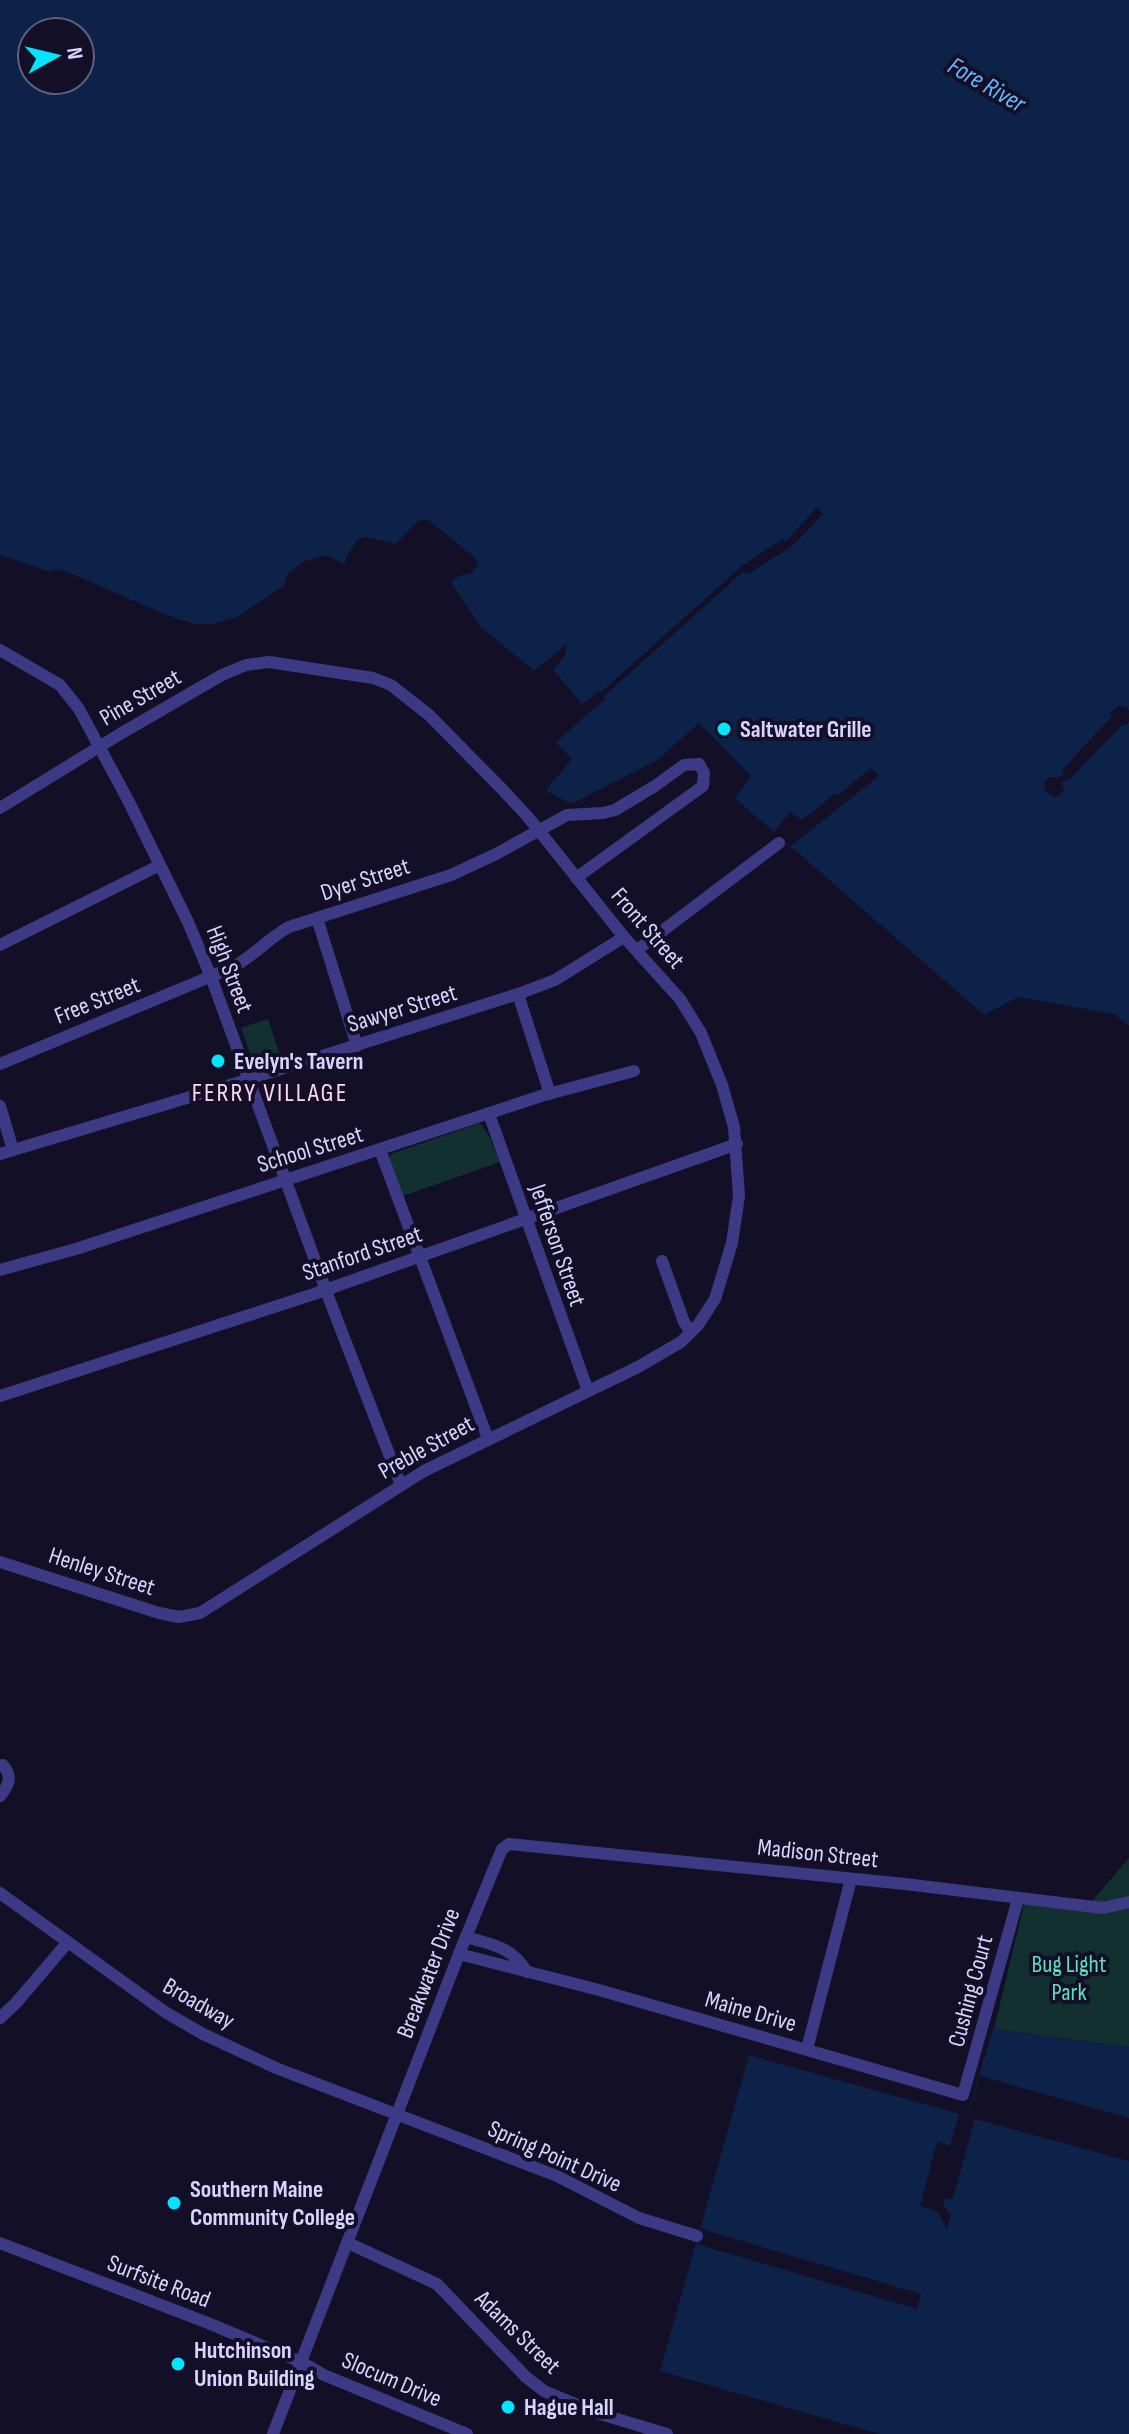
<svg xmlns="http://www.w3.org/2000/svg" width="1129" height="2434" viewBox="0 0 1129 2434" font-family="'Sofia Sans Condensed',sans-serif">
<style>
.green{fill:#12302f}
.water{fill:#0c2248;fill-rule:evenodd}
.pier{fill:#130f26}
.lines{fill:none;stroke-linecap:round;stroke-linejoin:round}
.minor{stroke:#3d3a85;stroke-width:12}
.poi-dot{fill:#00e5ff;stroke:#130f26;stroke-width:3}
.labels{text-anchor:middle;stroke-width:8;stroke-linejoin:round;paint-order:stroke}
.street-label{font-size:24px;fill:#d9d4ff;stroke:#130f26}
.poi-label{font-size:24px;font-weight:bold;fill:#d9d4ff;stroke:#130f26;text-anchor:start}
.park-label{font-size:24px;fill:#5fe0c0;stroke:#130f26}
.water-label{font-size:26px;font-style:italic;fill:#62b6ff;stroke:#130f26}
.neighbourhood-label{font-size:26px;letter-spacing:2px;fill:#ffd6f0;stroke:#130f26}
</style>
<rect width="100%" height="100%" fill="#130f26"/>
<g class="green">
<path d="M268,1019l13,39 -26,9 -14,-39z"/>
<path d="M480,1123l10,15 10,24 -97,34 -14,-37 2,-5z"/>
<path d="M1129,1858v189l-135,-18 31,-129 62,7z"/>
</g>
<g class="water">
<path d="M0,0h1129v1026l-15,-12 -96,-17 -34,18 -249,-217 16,-22 -52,-53 -43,38 -85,43 -25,-14 26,-31 -16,-16 33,-31 -36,-42 12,-15 2,-11 -33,27 -53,-44 -28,-42 -1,-5 14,-7 6,-8 -48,-41 -34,28 -21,-4 -11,3 -6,12 -36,3 -84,57 -36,6 -82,-36 -114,-38zM32,32h48v48h-48z"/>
<path d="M993,2029l136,18v387h-250l-219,-63 89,-316 218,61z"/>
</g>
<g class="pier">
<path d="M817,507l6,7 -32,33 -43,27 -5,-2 -140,125 2,2 -15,13 -7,-8 15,-13 2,2 142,-127 41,-27 3,3z"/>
<path d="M427,519l47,38 4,7 -6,8 -5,3 -4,-3 5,-7 -38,-35 -6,-1 -27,23 -31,-2 -6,3 -6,11 -12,8 -24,-3 -9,4 -26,23 -49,31 -25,6h-14l-45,-17 -37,-19 -68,-22 11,-6 12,3 96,42 30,10h17l26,-7 18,-12 28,-19 5,-12 16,-13 22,-6 16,8h3l3,-9 10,-15 8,-2 30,7 23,-24z"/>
<path d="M1118,706l8,1 3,4v11l-4,4 -2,-2 -54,56 -2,-1 -5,4 2,7 -6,7 -7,-2 -6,-5 -1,-7 5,-6 9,1 6,-5 -2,-3 50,-54 -2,-3z"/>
<path d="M871,768l8,8 -88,70 -17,-14 16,-20 12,8 33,-26 3,1z"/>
<path d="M980,2076l149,42v43l-154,-42 -22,79 -10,2 1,5 7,11 -4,13 -10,-18 -17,-5 17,-64 13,4 9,-32 9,2z"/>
<path d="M701,2229l220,65 -4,15 -220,-65z"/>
</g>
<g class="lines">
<g class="minor">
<path d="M0,650l60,35 19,24 50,93 59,120 23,55 120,327 70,181"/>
<path d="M0,808l120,-74 102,-59 24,-10 23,-3 104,16 18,7 38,30 72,73 27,29 96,120 56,62 21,34 21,52 12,42 5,69 -7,47 -17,56 -17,26 -17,17 -43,25 -214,104 -224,142 -21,4 -20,-4 -159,-51"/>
<path d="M317,918l40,128"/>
<path d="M0,945l160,-80"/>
<path d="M637,950l142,-107"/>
<path d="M518,994l32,100"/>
<path d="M0,1064l231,-96c22,-11 36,-29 58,-41l162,-52 45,-21 71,-39 36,-2 12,-3 40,-24 29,-21 15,-1 5,9 -1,13 -127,92"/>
<path d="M0,1106l13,44"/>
<path d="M489,1114l99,277"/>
<path d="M380,1150l108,289"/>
<path d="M0,1154l240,-72 278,-88 37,-14 69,-43"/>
<path d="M662,1261l22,61 7,10"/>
<path d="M0,1270l79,-22 462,-152 93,-25"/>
<path d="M0,1396l314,-102 423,-150"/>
<path d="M0,1796c9,-11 13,-19 3,-31"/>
<path d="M0,1893l165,119 38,22 73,34 281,108 82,42 58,18"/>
<path d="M466,1937c27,8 45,9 61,35"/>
<path d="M459,1954l140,36 364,105 55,-196"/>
<path d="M0,2018l16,-15 52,-61"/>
<path d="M807,2049l44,-170"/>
<path d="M0,2243l208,80 93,39 23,13 143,59"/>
<path d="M348,2243l89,41 89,93 18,14 53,22 70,21"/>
<path d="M273,2434l186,-480 43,-105 7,-5 396,40 198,24 26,-6"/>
</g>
</g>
<g class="poi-dot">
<circle cx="724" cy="729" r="8"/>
<circle cx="218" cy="1061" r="8"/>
<circle cx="174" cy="2203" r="8"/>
<circle cx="178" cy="2364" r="8"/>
<circle cx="508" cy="2407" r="8"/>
</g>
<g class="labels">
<g class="street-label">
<text transform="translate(140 697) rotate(-30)" y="8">Pine Street</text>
<text transform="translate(365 879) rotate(-18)" y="8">Dyer Street</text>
<text transform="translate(648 928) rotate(49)" y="8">Front Street</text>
<text transform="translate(230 969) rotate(69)" y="8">High Street</text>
<text transform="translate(97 1000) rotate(-22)" y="8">Free Street</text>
<text transform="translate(402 1008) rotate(-17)" y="8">Sawyer Street</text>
<text transform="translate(310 1149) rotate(-17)" y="8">School Street</text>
<text transform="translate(558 1245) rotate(71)" y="8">Jefferson Street</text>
<text transform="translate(362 1253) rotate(-19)" y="8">Stanford Street</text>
<text transform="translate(426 1447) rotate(-29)" y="8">Preble Street</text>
<text transform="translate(102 1571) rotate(18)" y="8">Henley Street</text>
<text transform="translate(818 1853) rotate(6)" y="8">Madison Street</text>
<text transform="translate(428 1973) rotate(-69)" y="8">Breakwater Drive</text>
<text transform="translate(970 1991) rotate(-75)" y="8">Cushing Court</text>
<text transform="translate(199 2003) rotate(30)" y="8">Broadway</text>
<text transform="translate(751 2011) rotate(16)" y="8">Maine Drive</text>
<text transform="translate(555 2156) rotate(24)" y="8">Spring Point Drive</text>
<text transform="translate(159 2281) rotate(21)" y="8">Surfsite Road</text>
<text transform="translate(518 2332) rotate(44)" y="8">Adams Street</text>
<text transform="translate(392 2379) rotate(23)" y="8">Slocum Drive</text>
</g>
<g class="poi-label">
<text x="740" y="737">Saltwater Grille</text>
<text x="234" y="1069">Evelyn's Tavern</text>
<text x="190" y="2197">Southern Maine<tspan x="190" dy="28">Community College</tspan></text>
<text x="194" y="2358">Hutchinson<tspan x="194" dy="28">Union Building</tspan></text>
<text x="524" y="2415">Hague Hall</text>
</g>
<g class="park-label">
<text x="1069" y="1972">Bug Light<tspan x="1069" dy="28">Park</tspan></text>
</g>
<g class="water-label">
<text transform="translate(987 84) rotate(30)" y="9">Fore River</text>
</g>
<g class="neighbourhood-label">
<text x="270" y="1101">FERRY VILLAGE</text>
</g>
</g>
<g transform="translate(56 56) rotate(82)"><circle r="38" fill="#130f26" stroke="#625e7d" stroke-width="2"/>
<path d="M0-6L14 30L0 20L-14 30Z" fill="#00e5ff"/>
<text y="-12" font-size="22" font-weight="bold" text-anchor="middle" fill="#d9d4ff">N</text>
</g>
</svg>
